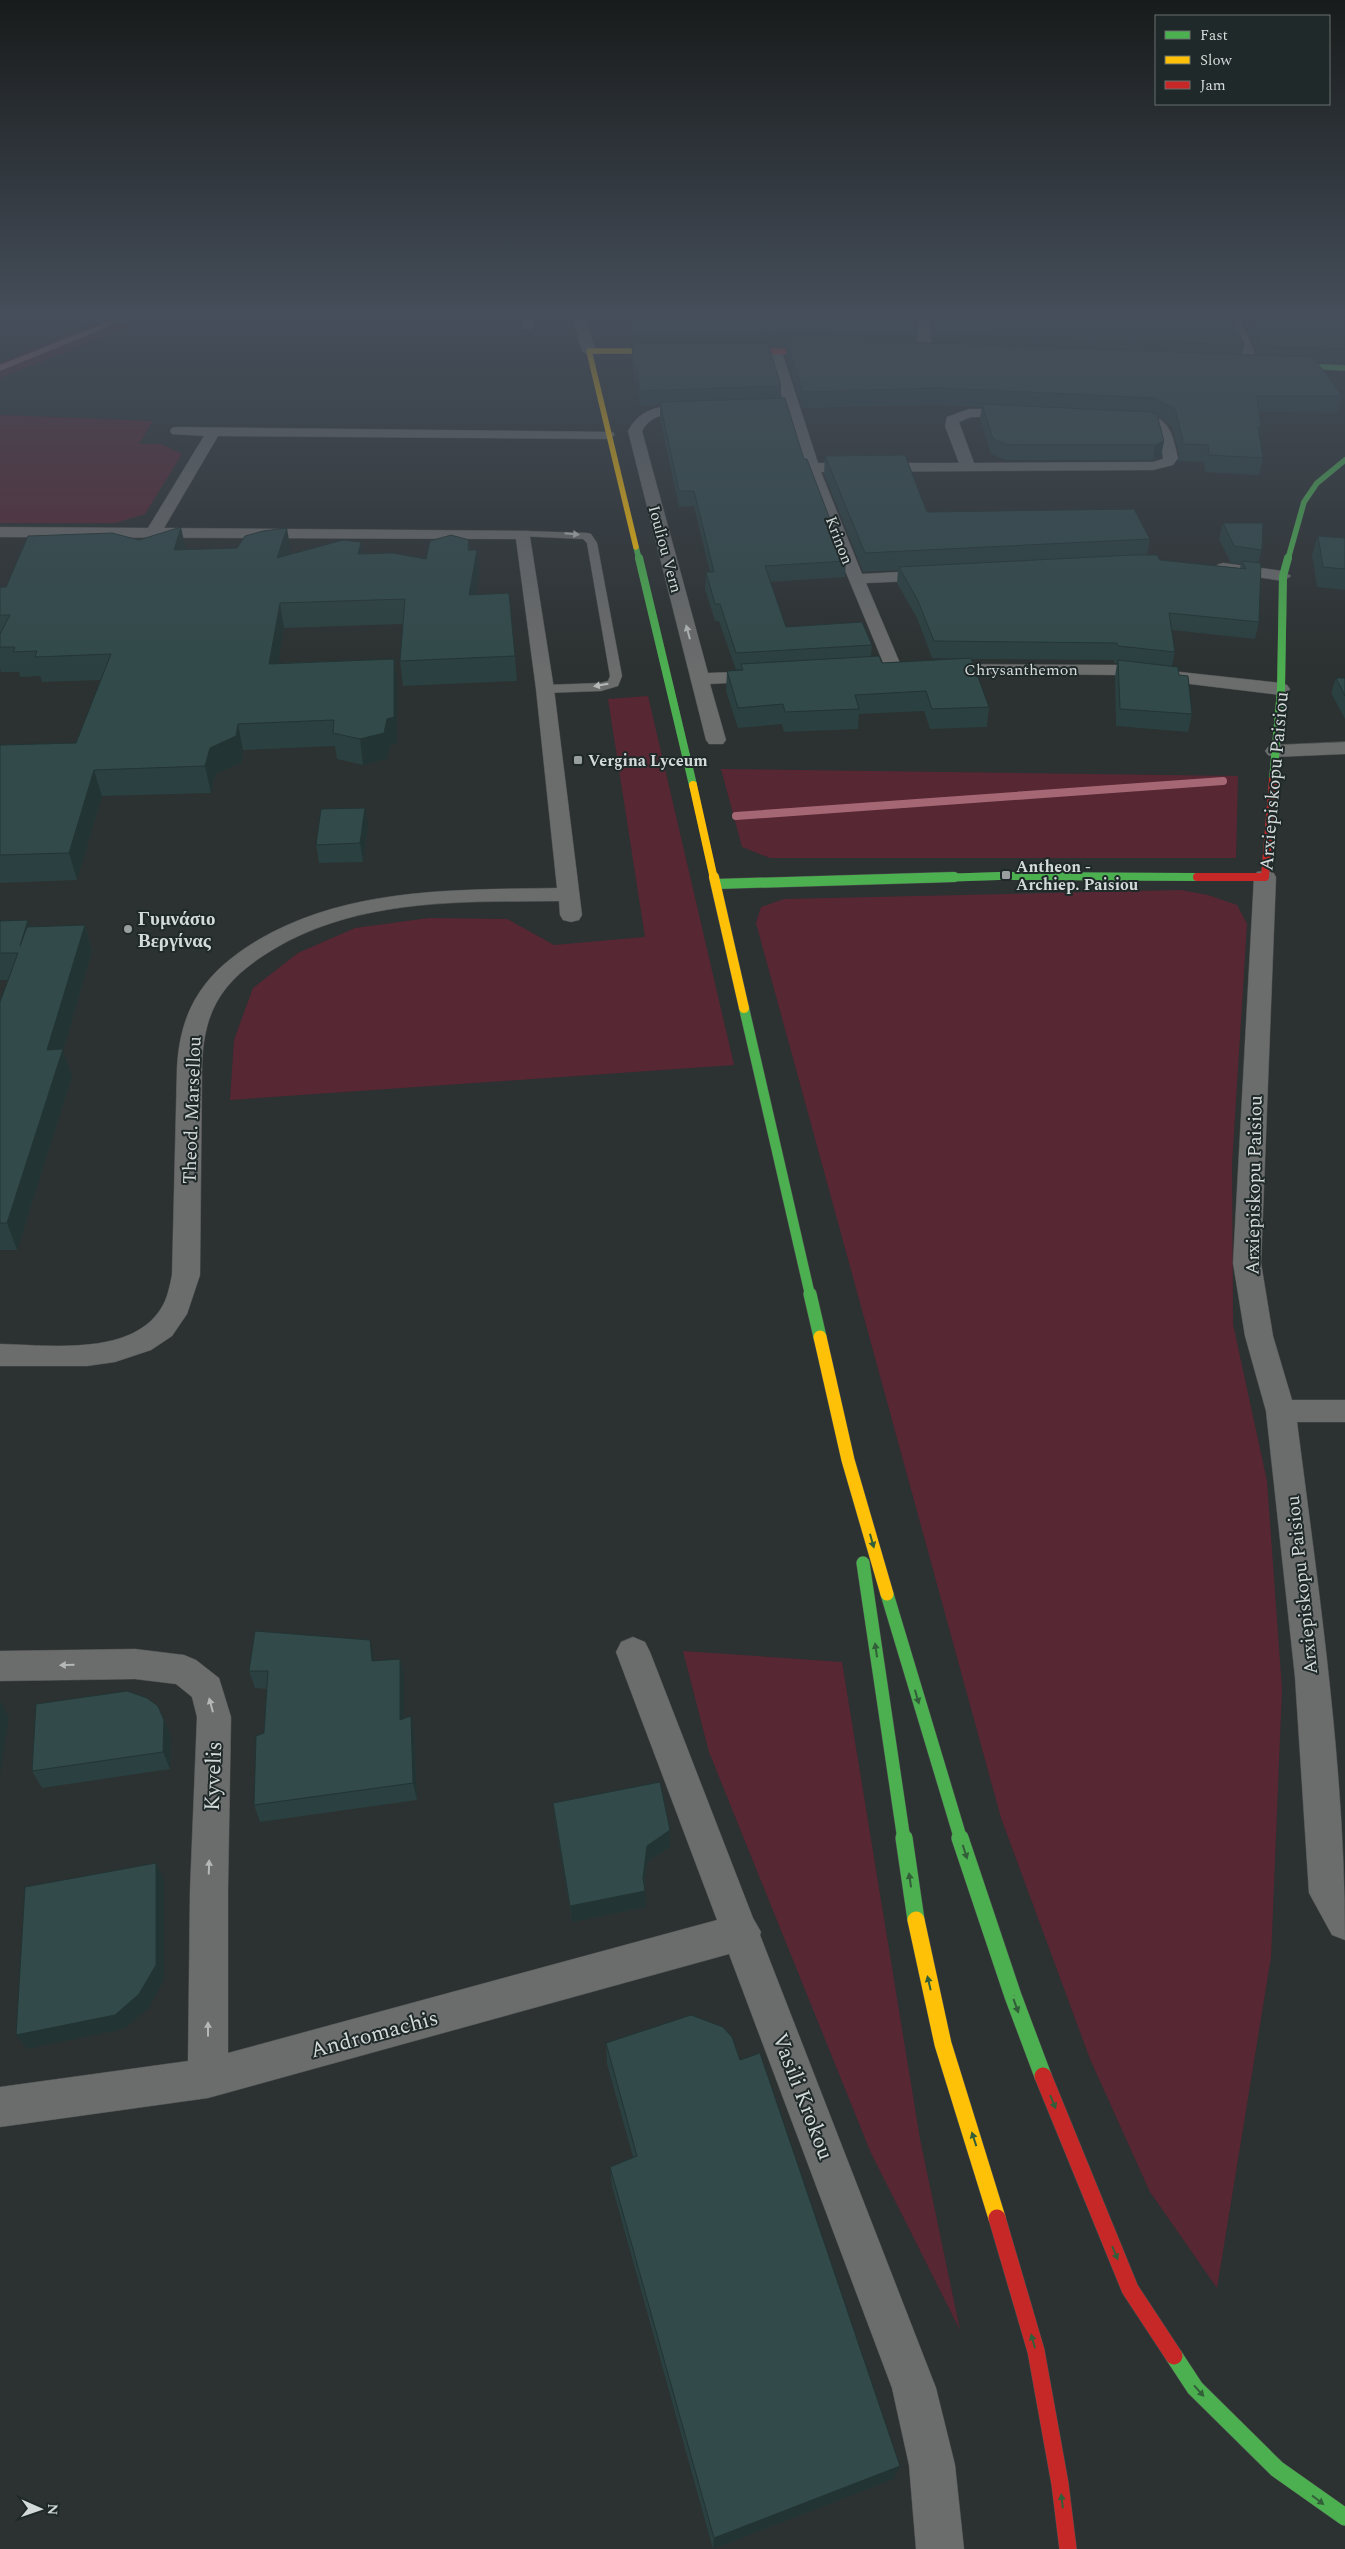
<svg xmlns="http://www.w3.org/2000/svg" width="1345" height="2549" viewBox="0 0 1345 2549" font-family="Spectral,serif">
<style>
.green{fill:#572734}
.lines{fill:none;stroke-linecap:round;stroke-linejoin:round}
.stream-far1{stroke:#a46773;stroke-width:5.5}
.stream{stroke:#a46773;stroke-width:8}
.lane-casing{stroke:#4b4f4e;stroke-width:1}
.street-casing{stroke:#4b4f4e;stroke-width:1}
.fast-far4-casing{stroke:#4b4f4e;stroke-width:6}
.fast-far3-casing{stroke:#4b4f4e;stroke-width:8}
.fast-far2-casing{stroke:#4b4f4e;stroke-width:11}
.fast-far1-casing{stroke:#4b4f4e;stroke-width:14}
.fast-casing{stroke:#4b4f4e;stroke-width:18}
.slow-far4-casing{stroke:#4b4f4e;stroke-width:6}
.slow-far3-casing{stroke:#4b4f4e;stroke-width:8}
.slow-far2-casing{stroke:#4b4f4e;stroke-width:11}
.slow-far1-casing{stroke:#4b4f4e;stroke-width:14}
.slow-casing{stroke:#4b4f4e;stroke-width:18}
.jam-far2-casing{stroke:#4b4f4e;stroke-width:6}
.jam-far1-casing{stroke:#4b4f4e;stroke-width:8}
.jam-casing{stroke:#4b4f4e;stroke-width:18}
.lane{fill:#6b6c6c;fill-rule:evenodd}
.street{fill:#6b6c6c;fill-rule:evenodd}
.fast-far4{stroke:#4caf50;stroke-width:5.5}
.fast-far3{stroke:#4caf50;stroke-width:8}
.fast-far2{stroke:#4caf50;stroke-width:10}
.fast-far1{stroke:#4caf50;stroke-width:13}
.fast{stroke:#4caf50;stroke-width:17}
.slow-far4{stroke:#ffc107;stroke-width:5.5}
.slow-far3{stroke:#ffc107;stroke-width:8}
.slow-far2{stroke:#ffc107;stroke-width:10}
.slow-far1{stroke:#ffc107;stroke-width:13}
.slow{stroke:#ffc107;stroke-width:17}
.jam-far2{stroke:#c62828;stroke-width:5.5}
.jam-far1{stroke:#c62828;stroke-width:8}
.jam{stroke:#c62828;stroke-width:17}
.wall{fill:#2b4040}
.shaded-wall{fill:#233434}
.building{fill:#324a4a;stroke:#233434}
.oneway{fill:#b4b9b8}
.oneway2{fill:#325f39}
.poi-dot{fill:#999f9e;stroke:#202929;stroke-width:2}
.labels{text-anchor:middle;stroke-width:4;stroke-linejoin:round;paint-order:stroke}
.far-street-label{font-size:16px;fill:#d4dad9;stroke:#202929}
.far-poi-label{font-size:16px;font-weight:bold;fill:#d4dad9;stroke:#202929;text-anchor:start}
.street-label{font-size:19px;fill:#d4dad9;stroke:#202929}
.poi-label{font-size:19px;font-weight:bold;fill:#d4dad9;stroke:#202929;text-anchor:start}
.near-street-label{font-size:22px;fill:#d4dad9;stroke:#202929}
</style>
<rect width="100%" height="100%" fill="#2c3131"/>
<g class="green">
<path d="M93,323l45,1 -138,54v-15z"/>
<path d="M0,415l153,6 -14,23h22l21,10 -37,60 -30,9h-115z"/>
<path d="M648,696l86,369 -504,35 4,-60 19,-52 45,-35 57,-25 74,-10 78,1 47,26 91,-8 -37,-238z"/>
<path d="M721,769l517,7 -2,82h-466l-28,-11z"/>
<path d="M1181,890l27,5 29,10 10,19 -15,240 1,160 34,157 15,208 -11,268 -54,331 -67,-96 -60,-133 -89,-241 -245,-895 5,-16 23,-8z"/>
<path d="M683,1651l159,11 78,477 40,191 -89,-177 -162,-401z"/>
</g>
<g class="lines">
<path class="stream-far1" d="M0,368l99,-40 27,-14"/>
<path class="stream" d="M736,816l487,-35"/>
<g class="lane-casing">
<path id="lane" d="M523,531l64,2 4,1 6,9 25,133 -4,10 -17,5 -56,2 -6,-4 6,-4 55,-2 8,-2 2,-5 -23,-133 -4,-4 -64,-3 -1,-2z"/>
</g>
<g class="street-casing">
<g id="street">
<path d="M522,314h12l-2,15h-8z"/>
<path d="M572,314h12l12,37 -2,3 -5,1 -7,-4z"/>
<path d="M917,314h12l3,39 -2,3 -5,1 -7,-4z"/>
<path d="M1226,314h12l21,49 -2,3 -5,1 -7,-4z"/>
<path d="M775,348l7,4 36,111h141l-14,-37 2,-9 22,-8h48l7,4 -7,4h-46l-12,5 15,41 179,-1 10,-3c0,-6 -2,-14 -4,-20 -6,-21 -24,-15 -41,-19l-2,-3 2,-3c8,-2 16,-1 24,0 28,3 30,19 36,44l-5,7 -20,5 -332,2 41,102 74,-4 8,5 -8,5 -70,3 36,85 -3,4h-12l-66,-160 -28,-80 -25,-80z"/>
<path d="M696,405l7,4 -2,3c-21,5 -46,-5 -59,19l66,242 55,-2 6,1 3,4 -3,4 -6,1 -53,3 16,56 -3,4h-14l-3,-4 -78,-309c14,-27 41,-26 68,-26z"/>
<path d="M177,427l436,5 2,3 -7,4 -390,-3 -54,92 365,3 25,158 28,226 -3,5 -8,2 -8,-2 -3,-5 -1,-14c-97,1 -199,-3 -285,48 -50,30 -71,59 -72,119l-2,207 -13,39 -15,22 -21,14 -36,12 -28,4h-87v-22c50,1 135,13 163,-39 5,-9 7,-21 9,-30l5,-207c3,-61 29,-97 81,-128 91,-53 197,-50 299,-52l-21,-199 -20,-150 -516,-2v-10l148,1 56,-92 -32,-2 -2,-3 2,-3z"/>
<path d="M1223,563l60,8 8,5 -8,5 -66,-10 -2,-3 2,-3z"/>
<path d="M939,664l177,1 165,18 6,2 3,4 -3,4 -6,2 -165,-20 -183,-2 -3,-4 3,-4z"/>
<path d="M1345,742v12l-70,3 -7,-2 -3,-4 3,-4 7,-2z"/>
<path d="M1265,871l8,1 3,5 -15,386 12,73 19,64h53v22h-48c22,172 48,345 48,518l-13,-5 -23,-42 -14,-216 -29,-266 -21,-75 -12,-73 21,-386 3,-5z"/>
<path d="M633,1637l12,5 5,10 103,266 8,14 -1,3 176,453 19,77 9,84h-48l-7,-84 -17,-77 -163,-434 -521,144 -208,29v-40l188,-26 2,-171 7,-173 -5,-20 -16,-13 -41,-5 -135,2v-30l135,-2 49,6 12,5 23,18 12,39 -3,173v163l489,-133 -101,-268 5,-10z"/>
</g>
</g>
<g class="fast-far4-casing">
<g id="fast-far4">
<path d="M1283,365l62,3"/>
<path d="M636,547l3,12"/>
<path d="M1288,559l16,-57 13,-19 28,-23"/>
</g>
</g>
<g class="fast-far3-casing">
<g id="fast-far3">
<path d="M639,558l54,227"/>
<path d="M1273,780l8,-91 2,-113 5,-18"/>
<path d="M910,879l89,-3 198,1"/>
</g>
</g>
<g class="fast-far2-casing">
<g id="fast-far2">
<path d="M716,884l238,-7"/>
<path d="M744,1008l66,287"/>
</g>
</g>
<g class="fast-far1-casing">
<g id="fast-far1">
<path d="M810,1294l10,43"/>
<path d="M863,1563l41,277"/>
<path d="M887,1594l74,246"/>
</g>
</g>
<g class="fast-casing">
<g id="fast">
<path d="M904,1838l12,82"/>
<path d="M960,1838l53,158 30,80"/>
<path d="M1174,2356l21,32 82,81 68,48"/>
</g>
</g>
<g class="slow-far4-casing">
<path id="slow-far4" d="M636,547l-47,-196h81"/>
</g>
<g class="slow-far3-casing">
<path id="slow-far3" d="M693,785l21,94"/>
</g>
<g class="slow-far2-casing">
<path id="slow-far2" d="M714,877l30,131"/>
</g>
<g class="slow-far1-casing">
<path id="slow-far1" d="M820,1337l28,123 39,134"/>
</g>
<g class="slow-casing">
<path id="slow" d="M916,1920l27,124 54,174"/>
</g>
<g class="jam-far2-casing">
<path id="jam-far2" d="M733,351l89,1"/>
</g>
<g class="jam-far1-casing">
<path id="jam-far1" d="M1197,877h68l8,-97"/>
</g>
<g class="jam-casing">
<g id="jam">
<path d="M1043,2076l87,213 44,67"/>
<path d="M997,2218l39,133 24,133 8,65"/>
</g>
</g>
<use href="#lane" class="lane"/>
<use href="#street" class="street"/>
<use href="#fast-far4" class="fast-far4"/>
<use href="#fast-far3" class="fast-far3"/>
<use href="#fast-far2" class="fast-far2"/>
<use href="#fast-far1" class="fast-far1"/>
<use href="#fast" class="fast"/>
<use href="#slow-far4" class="slow-far4"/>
<use href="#slow-far3" class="slow-far3"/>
<use href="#slow-far2" class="slow-far2"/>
<use href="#slow-far1" class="slow-far1"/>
<use href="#slow" class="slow"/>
<use href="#jam-far2" class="jam-far2"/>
<use href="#jam-far1" class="jam-far1"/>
<use href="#jam" class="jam"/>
</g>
<g class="wall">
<path d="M161,314h262l-5,8 -59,-1 -1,-2z"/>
<path d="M630,314h287v20l-1,9h17l-4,-29h303l12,31 -2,9 16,1 -18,-41h105v49l-29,-1 26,34 -5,17 -78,-1 2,15 -2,7 4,24 -4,17 -54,-3 -1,-10 -26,-1 1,-7 -7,-28 -14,-9 6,24 -3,15 -8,4h-147l-15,-6 -11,-36 2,-11 -45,-2 -135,3 -16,-50v-12h-17l12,40v12l23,61 42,102 -1,16 -75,5 16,45 86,18 -1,12 11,6 81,-4 -31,-1 -15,-40 -20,-35 1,-13 -35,2 -39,-98 1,-18 102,56 223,27 -3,16 13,5 80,8 1,-4 -10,-1 -12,-24 4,-16 39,27 -4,13 1,59 -4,17 -83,-9 3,22 -3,14 7,9 13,39 -4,18 -72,-6 -1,-49 2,-14h-3v-3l-143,-1 18,48 -2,20 -57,2 -6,-18 -65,3 -1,15 -74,3 -2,-8 -44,4 -12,-37 1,-20 14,-1v-1l-5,1 -17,-49h-4l-10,-32 1,-17h4l-16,-66 -15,1 -19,-89v-13l-20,1 -4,-25h-2z"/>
<path d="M1318,536l27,2v52l-28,-3 -5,-32z"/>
<path d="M139,540l47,10 105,2 -1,2 71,-12 2,12 63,5 43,-19 1,10h7l2,24 -4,20 40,62 2,25 -114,5 -3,-25 3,-37 -119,4 -6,35 116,-4 3,25v59l-7,2 -3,14 -24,6 -26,-6 -2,-13 -92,4 -1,12 -27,12 -4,19 -109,3 -25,84 -77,3v-138l76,-2 25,-63 -59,2 -2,-6 -20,1 -1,-5h-18l-1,-4v-81h6z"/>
<path d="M1336,678h9v41l-14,-26z"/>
<path d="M368,826l-5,36 -44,1 -3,-18z"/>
<path d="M28,920l3,7 54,-2 7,26 -29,100 9,25 -55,174h-17v-248l8,-22h-8v-59z"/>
<path d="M370,1640l4,21 26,-2 4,17v43l10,14 3,67 -157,22 -6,-17 10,-72 3,-44 -12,-1 -6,-17z"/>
<path d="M158,1706l13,31 -1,32 -128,19 -10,-17z"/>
<path d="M553,1803l117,27v17l-23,15 -3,24 2,21 -74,15 -17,-103z"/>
<path d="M606,2043l134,17 153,419 -180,70 -101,-363 -2,-19 23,-10 -26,-93z"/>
</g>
<g class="shaded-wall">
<path d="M417,314h6l-5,8z"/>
<path d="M1164,441l-3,15 -8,4 2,-15z"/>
<path d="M181,527l5,23h-12z"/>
<path d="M287,528l4,24 -10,30 -4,-24z"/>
<path d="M361,542l3,24 -6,-12z"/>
<path d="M477,550l2,24 -7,45 -3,-24z"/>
<path d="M280,603l4,25 -10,61 -5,-25z"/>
<path d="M394,659l3,25v59l-7,2 -3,14 -24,6 -3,-26z"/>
<path d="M238,724l5,26 -1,12 -27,12 -4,19 -6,-27 5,-18z"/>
<path d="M94,770l8,26 -25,84 -8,-27z"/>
<path d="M365,808l3,18 -5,36 -3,-19z"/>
<path d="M28,920l9,26h-17z"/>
<path d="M85,925l7,26 -29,100 9,25 -55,174 -10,-27 40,-173z"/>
<path d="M370,1640l4,18 2,21 -4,-18z"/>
<path d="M400,1659l4,17v62l-4,-18z"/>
<path d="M0,1700l9,17 -9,58z"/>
<path d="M411,1716l3,17 3,67 -4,-17z"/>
<path d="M164,1720l7,17 -1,32 -7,-17z"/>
<path d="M670,1830v17l-23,15 -4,29h2l1,16 -74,15 -2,-16 77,-60z"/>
<path d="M156,1863l8,16v101l-16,29 -24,20 -97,20 -11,-14z"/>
<path d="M900,2466l-7,13 -180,70 1,-11z"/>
</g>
<g class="building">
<path d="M630,314h287v20l-286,-2z"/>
<path d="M932,314h300l12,31 -309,-11z"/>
<path d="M1248,314h97v35l-83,-3z"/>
<path d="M787,342l140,1 386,14 29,39h-85l4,31h-3l5,31 -54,-3 -1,-10 -27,-1 2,-3 -8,-32 -20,-11 -216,-10 -136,4z"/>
<path d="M632,343l136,1 13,42 -141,5 -4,-25h-3z"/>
<path d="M785,398l19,61h3l39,102 -81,5 21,61 76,-5 10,23 -136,8 -16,-49h-5l-9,-32h8l-20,-81h-15l-19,-88 1,-1z"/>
<path d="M982,404l169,8 6,3 7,26 -9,4h-147l-15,-6z"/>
<path d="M905,455l22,57 207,-3 16,30 -285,14 -40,-97z"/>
<path d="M1223,523h40l-1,27 -28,-4z"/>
<path d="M181,527l-7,23 63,-2 8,-12 18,-5 24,-3 -10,30 66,-18 18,2 -3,12 35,-1 33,6 4,-18 21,-6 18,5 -1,10h9l-8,45 40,-2 6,63 -115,5 5,-62 -125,4 -11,61 125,-5v58l-7,2 -3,14 -24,6 -27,-6 1,-13 -96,4 -2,12 -26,12 -5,18 -111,4 -25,83 -69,2v-110l76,-2 35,-89 -76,3 2,-6 -24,1 2,-5h-15v-13l10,-19h-10v-28h6l22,-51 84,-3 27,7z"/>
<path d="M1318,536l27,2v31l-22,-2z"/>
<path d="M1133,555h24l3,5 86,9 -4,-8 19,2 -2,59 -90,-9 6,39 -57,-6 -1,-3 -183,-2 -16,-40 -19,-34z"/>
<path d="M879,656l3,7 89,-5 18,49 -57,2 -6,-18 -71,4 4,14 -74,3 -2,-8 -45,4 -11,-37 16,-1 -2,-6z"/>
<path d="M1118,660l60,7 1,8 9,1 4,38 -72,-5z"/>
<path d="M1336,678h9v18z"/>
<path d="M365,808l-5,35 -44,2 5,-36z"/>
<path d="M28,920l-8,26 7,-19 58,-2 -38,125 16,-1 -56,174h-7v-221l18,-49h-18v-32z"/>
<path d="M255,1631l115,9 2,21 28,-2v61l11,-4 2,67 -159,22 2,-69 8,-3 4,-62h-19z"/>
<path d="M127,1691l20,7 11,8 6,14 -1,32 -131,19 4,-67z"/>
<path d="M660,1782l10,48 -23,16 -4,32 2,13 -75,15 -17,-103z"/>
<path d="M156,1863v102l-17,29 -24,21 -99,20 9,-148z"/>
<path d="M691,2015l32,12 9,10 8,23 20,-7 140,413 -186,72 -104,-371 27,-11 -31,-113z"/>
</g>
<defs><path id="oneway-solid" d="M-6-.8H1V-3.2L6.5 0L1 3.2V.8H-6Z" transform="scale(1.25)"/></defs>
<g class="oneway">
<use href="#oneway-solid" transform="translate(572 534) rotate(5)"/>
<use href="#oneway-solid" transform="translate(688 632) rotate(-105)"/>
<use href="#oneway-solid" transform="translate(601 685) rotate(170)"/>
<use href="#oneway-solid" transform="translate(67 1665) rotate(179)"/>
<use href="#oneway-solid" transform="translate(211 1705) rotate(-105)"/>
<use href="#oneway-solid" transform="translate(209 1867) rotate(-88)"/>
<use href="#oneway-solid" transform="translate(208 2029) rotate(-90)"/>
</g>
<g class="oneway2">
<use href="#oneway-solid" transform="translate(872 1541) rotate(74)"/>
<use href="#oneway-solid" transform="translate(876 1650) rotate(-98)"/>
<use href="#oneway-solid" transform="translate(917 1697) rotate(74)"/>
<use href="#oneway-solid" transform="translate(965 1852) rotate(72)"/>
<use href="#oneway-solid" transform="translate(910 1880) rotate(-98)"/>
<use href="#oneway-solid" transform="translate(929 1983) rotate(-103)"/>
<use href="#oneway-solid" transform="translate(1016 2006) rotate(70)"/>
<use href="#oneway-solid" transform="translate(1053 2102) rotate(68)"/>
<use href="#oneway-solid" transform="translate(974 2139) rotate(-108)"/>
<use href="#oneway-solid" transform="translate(1115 2253) rotate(68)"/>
<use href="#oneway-solid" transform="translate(1033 2341) rotate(-106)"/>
<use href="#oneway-solid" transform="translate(1199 2391) rotate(48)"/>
<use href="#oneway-solid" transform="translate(1318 2500) rotate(37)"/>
<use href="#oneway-solid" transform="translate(1062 2501) rotate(-97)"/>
</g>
<linearGradient id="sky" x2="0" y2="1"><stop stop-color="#181b1b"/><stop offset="0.47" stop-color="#454e5a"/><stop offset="1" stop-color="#454e5a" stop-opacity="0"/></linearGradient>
<rect width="1345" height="670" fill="url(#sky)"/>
<g class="poi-dot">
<rect x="573" y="755" width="10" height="10" rx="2.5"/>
<rect x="1001" y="870" width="10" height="10" rx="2.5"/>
<circle cx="128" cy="929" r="5"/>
</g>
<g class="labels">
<g class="far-street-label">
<text transform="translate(840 540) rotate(69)" y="6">Krinon</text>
<text transform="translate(666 549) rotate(75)" y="6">Iouliou Vern</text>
<text x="1021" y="675">Chrysanthemon</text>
</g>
<g class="far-poi-label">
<text x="588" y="766">Vergina Lyceum</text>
<text x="1016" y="872">Antheon -<tspan x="1016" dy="18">Archiep. Paisiou</tspan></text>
</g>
<g class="street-label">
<text transform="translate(1273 781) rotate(-85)" y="7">Arxiepiskopu Paisiou</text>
<text transform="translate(191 1110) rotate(-88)" y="7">Theod. Marsellou</text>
<text transform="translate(1253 1185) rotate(-89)" y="7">Arxiepiskopu Paisiou</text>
<text transform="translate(1301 1585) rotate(-96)" y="7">Arxiepiskopu Paisiou</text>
</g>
<g class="poi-label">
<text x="138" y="925">Γυμνάσιο<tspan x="138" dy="22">Βεργίνας</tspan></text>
</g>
<g class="near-street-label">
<text transform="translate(212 1776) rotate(-88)" y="8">Kyvelis</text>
<text transform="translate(374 2033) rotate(-15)" y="8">Andromachis</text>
<text transform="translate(804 2096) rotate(69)" y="8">Vasili Krokou</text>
</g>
</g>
<rect x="1155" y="15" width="175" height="90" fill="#202929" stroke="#68706f"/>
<rect x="1165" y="31" width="25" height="8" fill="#4caf50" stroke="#68706f"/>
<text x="1200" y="40" font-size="15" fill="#d4dad9">Fast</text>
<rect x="1165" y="56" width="25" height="8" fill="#ffc107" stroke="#68706f"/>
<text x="1200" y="65" font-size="15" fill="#d4dad9">Slow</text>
<rect x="1165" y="81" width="25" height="8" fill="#c62828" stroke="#68706f"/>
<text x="1200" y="90" font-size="15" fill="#d4dad9">Jam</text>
<g transform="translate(40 2509) rotate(92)" stroke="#202929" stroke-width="4" paint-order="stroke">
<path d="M0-4L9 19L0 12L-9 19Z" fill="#d4dad9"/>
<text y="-8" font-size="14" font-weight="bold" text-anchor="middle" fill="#d4dad9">N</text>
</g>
</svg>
